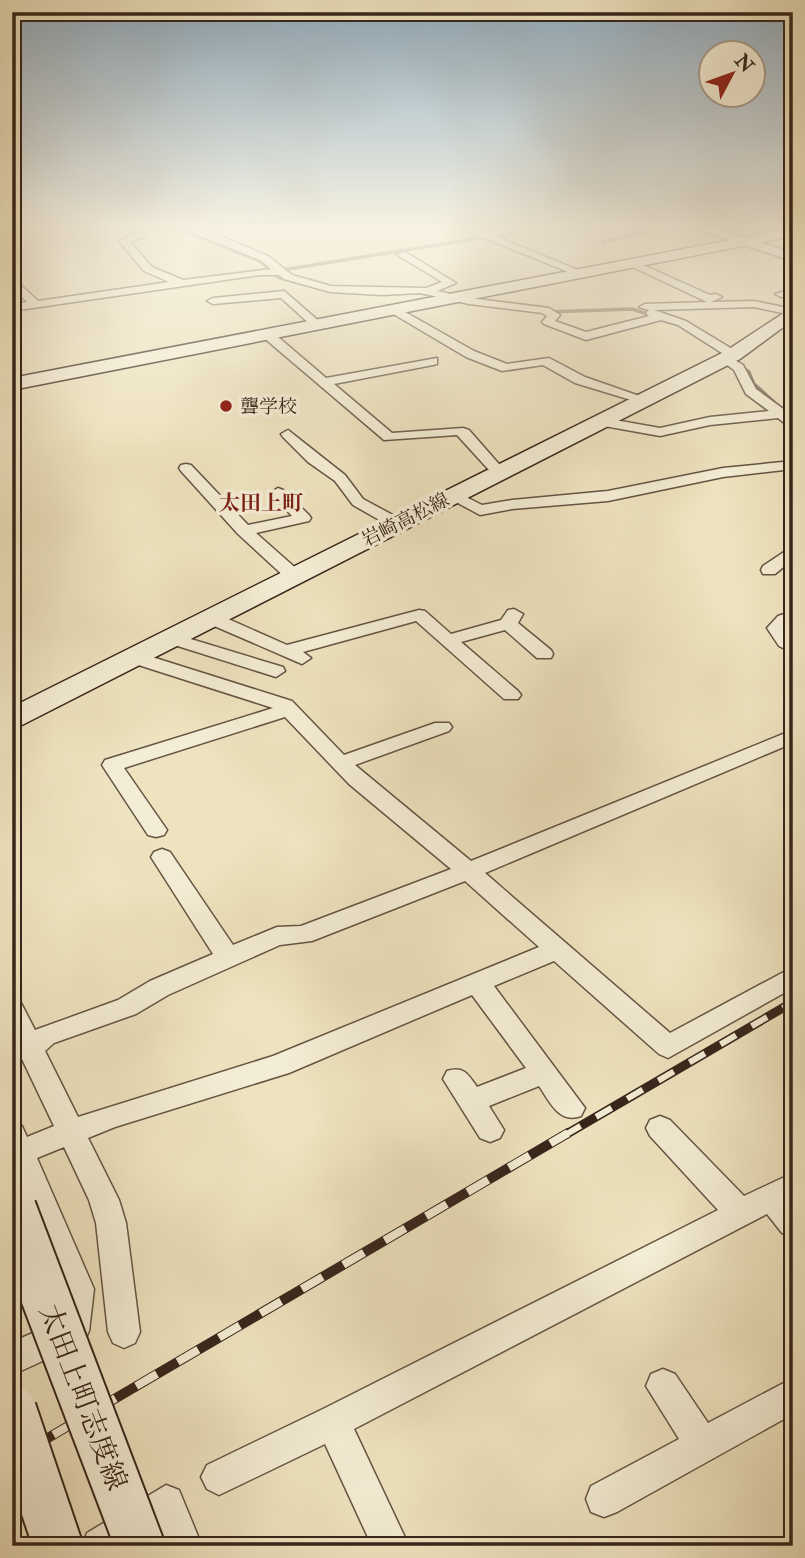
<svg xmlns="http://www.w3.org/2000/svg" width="805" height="1558" viewBox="0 0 805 1558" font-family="'IM FELL Double Pica','Noto Serif JP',serif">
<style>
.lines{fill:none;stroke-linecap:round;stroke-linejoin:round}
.stream-far1{stroke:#80705c;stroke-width:3.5}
.stream{stroke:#80705c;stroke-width:5}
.minor-casing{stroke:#655444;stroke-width:3}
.tertiary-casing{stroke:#655444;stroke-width:4}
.secondary-casing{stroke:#37251b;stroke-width:3}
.minor{fill:#f4edd5;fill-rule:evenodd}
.tertiary{fill:#f4edd5;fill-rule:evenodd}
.secondary{fill:#f4edd5;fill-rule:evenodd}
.rail-far1-casing{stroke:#37251b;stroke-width:9}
.rail-casing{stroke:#37251b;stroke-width:10}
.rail-far1{stroke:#f4edd5;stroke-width:6;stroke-dasharray:18;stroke-linecap:butt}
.rail{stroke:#f4edd5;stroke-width:8;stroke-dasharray:24;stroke-linecap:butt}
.secondary-bridge-casing{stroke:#37251b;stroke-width:52;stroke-linecap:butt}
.secondary-bridge{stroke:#f4edd5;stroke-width:48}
.poi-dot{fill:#8f2418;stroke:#f4edd5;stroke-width:2.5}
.labels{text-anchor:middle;stroke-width:7;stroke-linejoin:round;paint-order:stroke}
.far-poi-label{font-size:19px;fill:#37251b;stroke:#f4edd5;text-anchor:start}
.far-street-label{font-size:19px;fill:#37251b;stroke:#f4edd5}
.far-quarter-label{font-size:21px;font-weight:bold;fill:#7a1f14;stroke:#f4edd5}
.near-street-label{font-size:28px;fill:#37251b;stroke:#f4edd5}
</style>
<rect width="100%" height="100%" fill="#eee3bf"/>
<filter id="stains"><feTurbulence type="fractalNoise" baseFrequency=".00286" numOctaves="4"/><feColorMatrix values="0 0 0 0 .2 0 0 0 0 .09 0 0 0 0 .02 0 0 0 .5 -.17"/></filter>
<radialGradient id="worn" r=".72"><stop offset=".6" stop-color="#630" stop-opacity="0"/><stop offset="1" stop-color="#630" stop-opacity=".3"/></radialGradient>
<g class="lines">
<g class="stream-far1">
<path d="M130,227l58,5 72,29 18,16 27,8"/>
<path d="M507,233l24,-6"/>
<path d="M603,242l62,-15"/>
<path d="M276,271l216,-35"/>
<path d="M546,312l86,-3 22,7"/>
<path d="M732,357l17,16"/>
</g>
<path class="stream" d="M748,372l5,12 22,20"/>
<g class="minor-casing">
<g id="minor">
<path d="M189,227h10l69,29 24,19 39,11 95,2 16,-6 -46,-28 9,-2 51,31 -19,8 32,7 80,10 11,7 -5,6 31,11 63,-16 -3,-3 3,-3 -10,-3 6,-3 62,-2 -79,-37 -1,-2 5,-3 78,35 6,-1 6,3 -11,5 43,-1 39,8 -1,6 -38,-8 -100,3 32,11 51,31 2,3 -6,4 10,6 13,24 37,27v6h-10l-5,-4 -68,7 -50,11 -67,-12 -2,-3 7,-4 62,11 50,-11 59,-6 -23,-17 -12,-24 -15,-11 6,-4 -47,-30 -17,-5 -75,20 -42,-16 -2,-2 5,-6 -5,-3 -73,-9 -49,-11 -38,2 -52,-3 -46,-13 -5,-4h-19l-248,36v-6l15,-3 -15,-15v-10l26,24 131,-19 -25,-11 -25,-30 21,-9 3,1v4l-13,5 22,25 31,13 88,-11 -11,-9 -70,-28z"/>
<path d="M457,227c11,0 18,4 28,5 8,1 32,-5 45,-5l-35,9 90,37 -9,2z"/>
<path d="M793,289v6l-12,2 -6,-3z"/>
<path d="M284,291l37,32v4h-8l-32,-29 -68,6 -6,-3 6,-3z"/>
<path d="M390,308h8l76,43 33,13 42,-6 36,19 63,22 -7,4 -66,-20 -32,-18 -41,6 -36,-14 -76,-45z"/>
<path d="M263,331h8l55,47 111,-20v6l-4,1 -99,19 58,49 71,-5 6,2 29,33 10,7 -7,4 -13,-5 -31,-34 -73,5 -121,-103z"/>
<path d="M288,430l57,45 18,24 39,21 2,3 -2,3h-12l-37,-21 -18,-24 -27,-19 -25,-25 -2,-3z"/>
<path d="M793,461v8l-70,8 -115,24 -96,8 -32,6 -37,-20 3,-3h10l26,13 30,-5 96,-9 115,-23z"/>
<path d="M186,464l5,1 57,60 44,-9 -22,-23 8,-5 5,2 26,25 2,3 -2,3 -53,12 43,38 2,4 -2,4h-12l-49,-45 -57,-63 -2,-3 2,-3z"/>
<path d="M793,546v13l-18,15h-12l-2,-4 2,-4z"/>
<path d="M514,609l9,5 -5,9 33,27 2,4 -2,4h-14l-32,-28 -44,12 57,49 3,4 -3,4h-14l-88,-78 -113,31 8,6 -9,6 -97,-42 -3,-4 3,-4h12l70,31 132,-35 6,1 26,23 50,-14 7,-10z"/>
<path d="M793,611v12l-8,6 8,10v14l-14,-7 -12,-18 11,-12z"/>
<path d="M171,633l112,34 2,4 -9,6 -111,-35 -3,-4 3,-4z"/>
<path d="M133,651l159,50 52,54 91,-32h14l3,4 -3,4 -94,34 116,96 322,-131v13l-308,130 185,160 123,-66v21l-125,70 -9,-4 -105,-93 -60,25 91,122 -4,8c-22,8 -31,-14 -42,-30l-50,20 15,24 -4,8 -10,4 -10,-4 -37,-59 4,-8c17,-5 21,3 30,16l49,-19 -54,-73 -183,78 -174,54 -27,11 31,62 7,23 14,109 -5,11 -11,5 -11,-5 -5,-11 -12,-109 -7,-23 -25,-53 -27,11 57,131 -5,42 -5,11 -72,33v-33l46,-20 4,-33 -50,-120v-47l10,4 5,11 27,-11 -42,-88v-38l9,3 14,27 83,-30 32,-19 63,-27 -62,-97 3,-5 8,-3 8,3 63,93 44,-18 24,-1 150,-57 -102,-85 -64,-67 -161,51 43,62 -3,5 -8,2 -8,-2 -46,-70 3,-5 168,-52 -147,-47 -2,-4zM465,881l74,66 -266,109 -195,61 -33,-66 9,-8 82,-29 32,-19 112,-50 32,-4z"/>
<path d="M660,1116l10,4 74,76 49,-23v63l-11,-3 -15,-19 -413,215 55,117h-37l-47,-102 -106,51 -12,-6 -6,-12 6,-12 114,-55 397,-200 -68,-74 -4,-8 4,-8z"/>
<path d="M663,1369l12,5 33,49 85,-45v36l-176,98 -13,5 -13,-5 -5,-13 5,-13 88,-47 -33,-53 5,-12z"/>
<path d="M166,1485l13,5 23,56h-36l-7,-17 -26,17h-51l5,-13z"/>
</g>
</g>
<g class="tertiary-casing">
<path id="tertiary" d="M690,227h21l82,26v8z"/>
</g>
<g class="secondary-casing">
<g id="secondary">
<path d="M793,228v8l-781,154v-12z"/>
<path d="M793,307v13l-53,39 -718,366 -10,3v-21l714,-356z"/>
</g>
</g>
<use href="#minor" class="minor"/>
<use href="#tertiary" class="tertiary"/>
<use href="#secondary" class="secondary"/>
<g class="rail-far1-casing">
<path id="rail-far1" d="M565,1135l228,-133"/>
</g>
<g class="rail-casing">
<path id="rail" d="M12,1459l556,-326"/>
</g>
<use href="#rail-far1" class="rail-far1"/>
<use href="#rail" class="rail"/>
<g class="secondary-bridge-casing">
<g id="secondary-bridge">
<path d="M12,1209l128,337"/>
<path d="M12,1410l46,136"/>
</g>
</g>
<use href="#secondary-bridge" class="secondary-bridge"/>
</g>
<linearGradient id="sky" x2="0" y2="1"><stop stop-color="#91adc1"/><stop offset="0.51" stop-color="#f7f2e2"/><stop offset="1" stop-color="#f7f2e2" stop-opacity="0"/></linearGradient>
<rect width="805" height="446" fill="url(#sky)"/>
<circle class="poi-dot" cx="226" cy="406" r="7"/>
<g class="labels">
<g class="far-poi-label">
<text x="240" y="413">聾学校</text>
</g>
<g class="far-street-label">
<text transform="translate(405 519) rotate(-27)" y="7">岩崎高松線</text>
</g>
<g class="far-quarter-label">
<text x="261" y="510">太田上町</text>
</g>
<g class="near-street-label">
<text transform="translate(84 1397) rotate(69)" y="10">太田上町志度線</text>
</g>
</g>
<rect width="805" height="1558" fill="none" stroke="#eee3bf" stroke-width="42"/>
<rect x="14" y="14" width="777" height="1530" fill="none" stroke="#37251b" stroke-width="3.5"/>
<rect x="21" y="21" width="763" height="1516" fill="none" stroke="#37251b" stroke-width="2"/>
<g transform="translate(732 74) rotate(49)"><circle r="33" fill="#f4edd5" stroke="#a89d8b" stroke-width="2"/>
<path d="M0-5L12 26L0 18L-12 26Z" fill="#8f2418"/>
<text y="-10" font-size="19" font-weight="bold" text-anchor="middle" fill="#37251b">N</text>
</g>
<rect width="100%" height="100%" filter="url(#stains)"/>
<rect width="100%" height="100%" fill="url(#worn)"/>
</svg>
